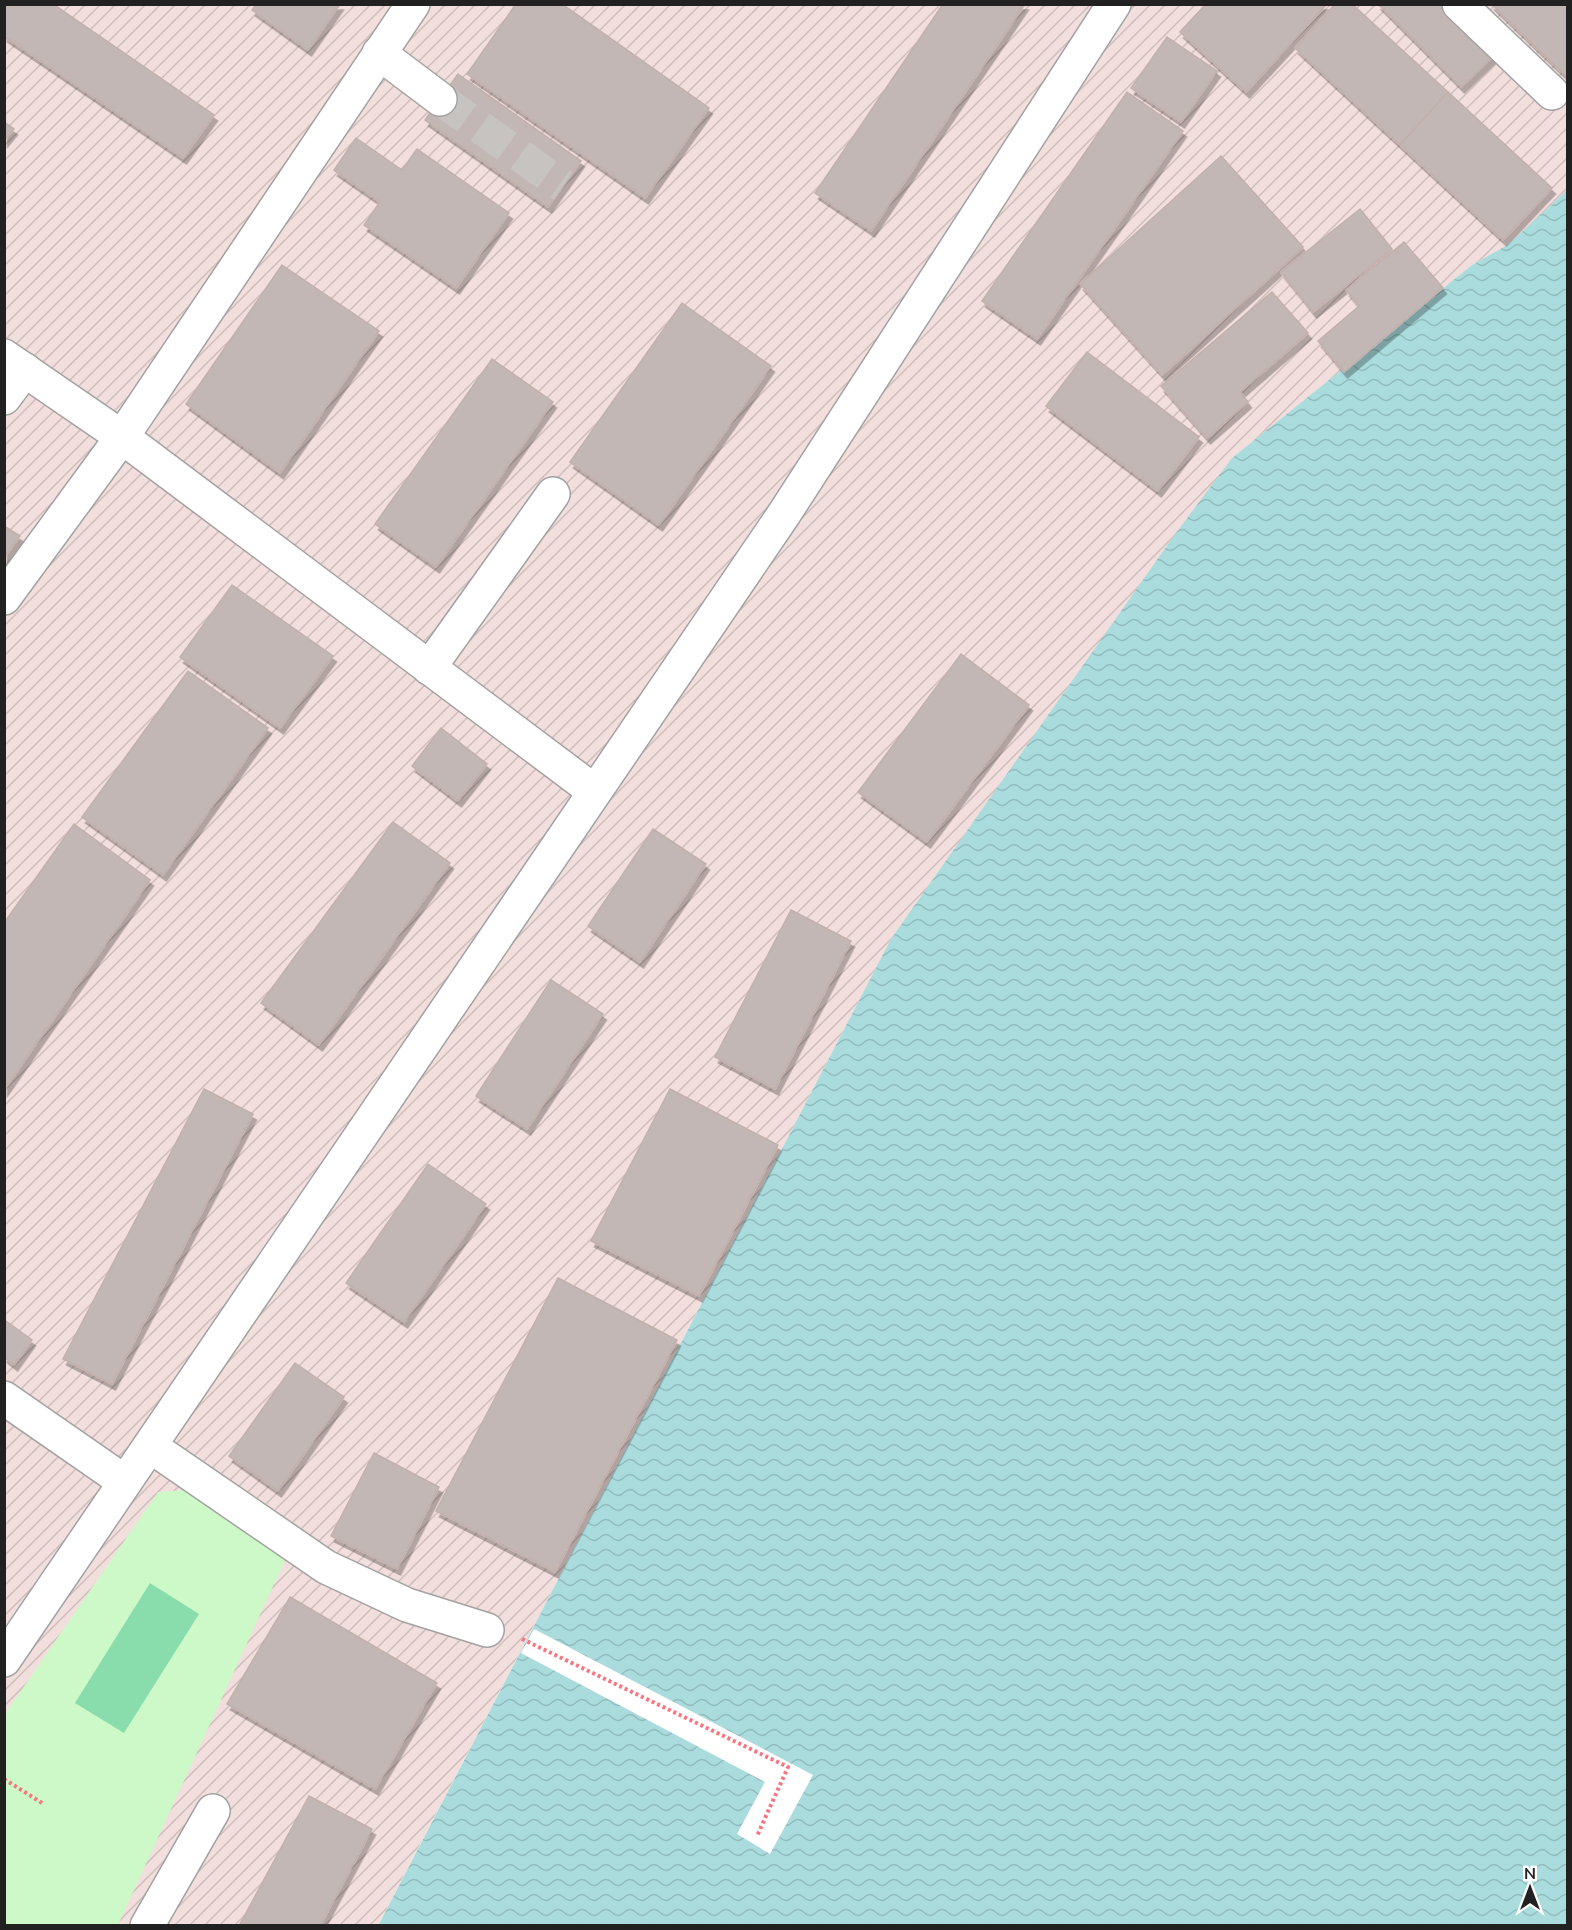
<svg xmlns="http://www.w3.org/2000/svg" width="1572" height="1930" viewBox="0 0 1572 1930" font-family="'Nunito Sans',sans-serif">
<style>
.military{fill:url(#military-furrows)}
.park{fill:#cdf9c8}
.pitch{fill:#89ddac}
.water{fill:url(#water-waves)}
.pier{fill:#fff}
.building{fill:#c2b7b4;stroke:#c3b0ab;stroke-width:1.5;filter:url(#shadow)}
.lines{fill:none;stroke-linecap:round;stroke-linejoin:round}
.minor-tunnel{stroke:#c7c3c0;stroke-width:33;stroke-dasharray:33 16;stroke-linecap:butt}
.minor-casing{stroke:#a2a2a2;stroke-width:36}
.path{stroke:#f77480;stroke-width:4;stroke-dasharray:3 3;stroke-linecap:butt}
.minor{stroke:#fff;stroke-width:33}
</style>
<defs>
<pattern id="military-furrows" width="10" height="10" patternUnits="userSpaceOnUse" patternTransform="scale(1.5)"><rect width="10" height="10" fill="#f2dedc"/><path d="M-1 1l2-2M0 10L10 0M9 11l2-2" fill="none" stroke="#cfbebc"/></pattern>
<pattern id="water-waves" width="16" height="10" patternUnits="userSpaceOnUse" patternTransform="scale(1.5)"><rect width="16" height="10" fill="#aadcdd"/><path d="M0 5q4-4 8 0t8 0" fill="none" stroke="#92bcbd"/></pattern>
<filter id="shadow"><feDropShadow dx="3.5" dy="6" stdDeviation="0" flood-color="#0004"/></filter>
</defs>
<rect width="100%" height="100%" fill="#f1ece8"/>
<path class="military" d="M5,5h1562v185l-58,54 -37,21 -240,193 -341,481 -513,986 -373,1z"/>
<path class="park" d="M188,1490l97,70 -167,365 -113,1v-212l153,-222z"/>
<path class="pitch" d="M150,1583l49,31 -75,119 -49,-30z"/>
<path class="water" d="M1567,190v1735l-1189,1 513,-987 282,-402 59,-79 240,-193 37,-21z"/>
<path class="pier" d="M534,1629l279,146 -43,79 -33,-20 28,-52 -244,-129z"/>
<g class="building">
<path d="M4,4h49l161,111 -31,43 -179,-122z"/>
<path d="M256,4h84l-32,46 -56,-40z"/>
<path d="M516,4h46l147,104 -64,90 -178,-124z"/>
<path d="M943,4h82l-154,227 -56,-38z"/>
<path d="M1206,4h121l-81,88 -66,-60z"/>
<path d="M1335,4h17l96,88 -48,53 -105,-97z"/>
<path d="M1378,4h68l49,50 -34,33z"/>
<path d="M1491,4h77v74z"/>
<path d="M1167,37l50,34 -36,51 -50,-34z"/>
<path d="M458,74l123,87 -33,46 -123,-87z"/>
<path d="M1127,92l56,39 -146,208 -55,-38z"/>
<path d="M1448,92l104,96 -49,52 -103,-95z"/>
<path d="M4,122l10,7 -10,12z"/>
<path d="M356,138l46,32 15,-21 92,64 -53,75 -92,-63 16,-23 -46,-32z"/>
<path d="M1221,156l82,91 -141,128 -82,-91z"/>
<path d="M1360,209l32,40 -79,63 -32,-40z"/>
<path d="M1404,242l39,46 -99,84 -26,-31 41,-35 -13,-16z"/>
<path d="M282,265l97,66 -99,142 -94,-69z"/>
<path d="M1272,292l36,41 -68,59 8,10 -41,36 -46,-52z"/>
<path d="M682,303l89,63 -112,159 -89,-63z"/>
<path d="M1087,352l112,85 -41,54 -112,-85z"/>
<path d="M492,359l61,43 -117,165 -61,-43z"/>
<path d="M4,526l16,10 -16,22z"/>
<path d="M232,585l101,71 -53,72 -100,-71z"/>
<path d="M961,654l68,51 -102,137 -69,-50z"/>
<path d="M188,671l80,57 -105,147 -81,-58z"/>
<path d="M441,728l46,36 -29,37 -46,-35z"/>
<path d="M393,822l57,41 -131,182 -58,-42z"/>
<path d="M74,824l76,56 -146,210v-167z"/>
<path d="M653,829l53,35 -66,98 -52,-36z"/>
<path d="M791,910l60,31 -76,148 -60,-32z"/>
<path d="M551,980l52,34 -76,115 -51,-33z"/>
<path d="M204,1089l49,25 -141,270 -49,-25z"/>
<path d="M670,1089l108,56 -79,151 -108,-55z"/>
<path d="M428,1164l58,40 -82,118 -58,-39z"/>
<path d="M558,1278l119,62 -122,232 -119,-61z"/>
<path d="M6,1321l26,19 -18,25 -10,-8z"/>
<path d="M295,1363l49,34 -66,94 -49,-35z"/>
<path d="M374,1453l65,34 -42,82 -66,-33z"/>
<path d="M290,1597l147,86 -62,106 -148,-85z"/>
<path d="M309,1796l63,33 -52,97h-81z"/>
</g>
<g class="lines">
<path class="minor-tunnel" d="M440,99l123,87"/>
<g class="minor-casing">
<g id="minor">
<path d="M1459,4l93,89"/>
<path d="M379,53l61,46"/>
<path d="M4,356l118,81 472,354"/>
<path d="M4,398l21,-28"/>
<path d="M4,598l118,-161 291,-433"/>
<path d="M429,668l124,-174"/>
<path d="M4,1398l121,84"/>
<path d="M150,1446l176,121 81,38 80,25"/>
<path d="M4,1660l780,-1146 330,-510"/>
<path d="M147,1926l66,-115"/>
</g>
</g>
<g class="path">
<path d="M522,1639l266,128 -31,69"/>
<path d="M4,1779l38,24"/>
</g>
<use href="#minor" class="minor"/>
</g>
<rect width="1572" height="1930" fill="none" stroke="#212121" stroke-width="12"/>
<g transform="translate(1530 1888)" stroke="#ffffff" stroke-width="4.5" paint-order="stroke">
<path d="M0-4.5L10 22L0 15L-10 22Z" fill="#212121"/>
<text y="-9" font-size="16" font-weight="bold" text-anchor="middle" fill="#212121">N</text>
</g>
</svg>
